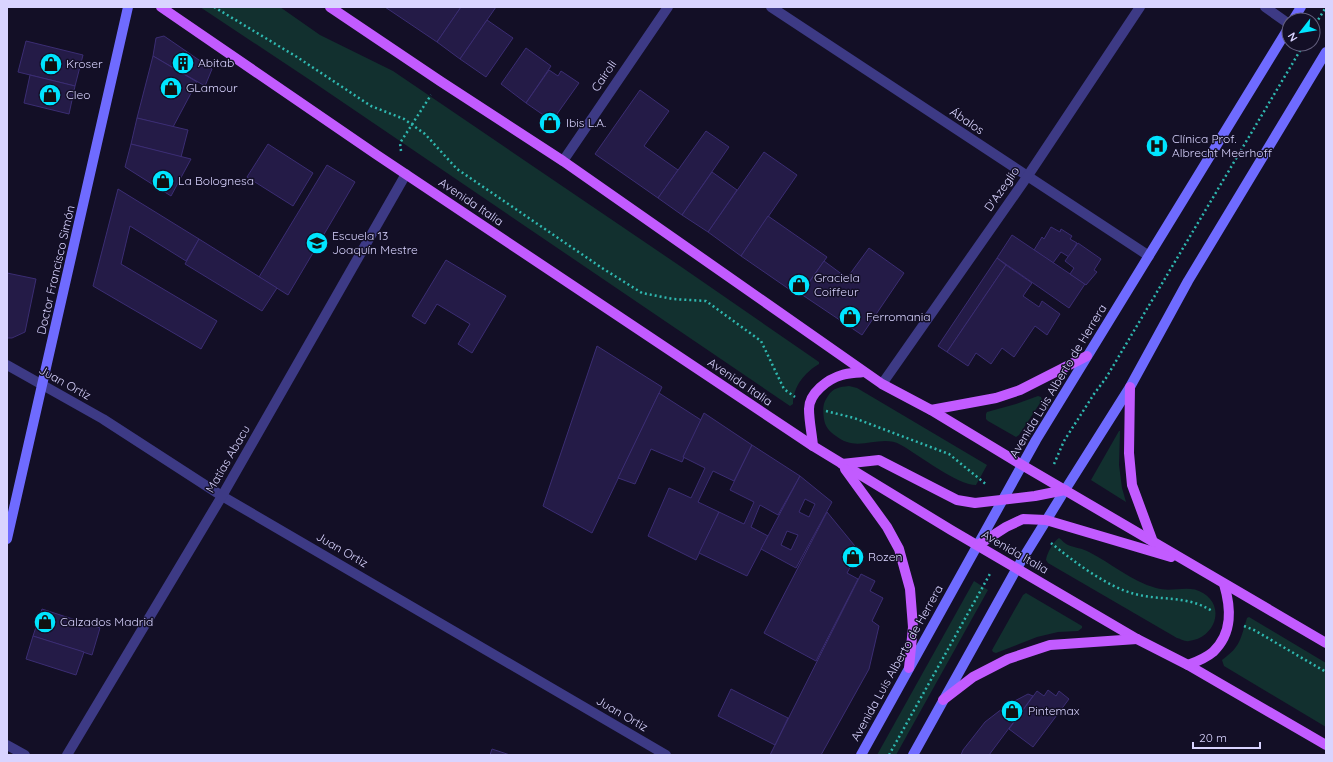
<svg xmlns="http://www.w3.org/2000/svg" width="1333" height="762" viewBox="0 0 1333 762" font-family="Quicksand,sans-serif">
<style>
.green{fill:#12302f}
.building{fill:#241b47;stroke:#3b2d73;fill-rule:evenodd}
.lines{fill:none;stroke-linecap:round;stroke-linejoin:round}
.path{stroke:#2fb8b0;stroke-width:2.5;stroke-dasharray:2 3;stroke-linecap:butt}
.street{stroke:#3d3a85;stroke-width:10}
.secondary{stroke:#6f6bff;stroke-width:10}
.primary{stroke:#c25bff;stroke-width:10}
.labels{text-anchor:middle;stroke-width:3;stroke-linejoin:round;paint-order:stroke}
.poi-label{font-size:12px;fill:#d9d4ff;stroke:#130f26;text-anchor:start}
.street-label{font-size:12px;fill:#d9d4ff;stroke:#130f26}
</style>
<rect width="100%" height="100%" fill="#130f26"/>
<g class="green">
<path d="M200,7h80l40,28 73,36 287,195 139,96v2c-15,9 -26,23 -26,40l-3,2 -477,-324z"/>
<path d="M849,386l8,2 130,77 -11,20c-19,0 -57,-30 -75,-40 -17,-10 -37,3 -54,-3 -4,-1 -8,-4 -11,-6 -6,-4 -11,-9 -12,-17 -1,-9 -2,-15 4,-23 5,-8 11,-9 21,-10z"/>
<path d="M1038,396l3,1 1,3 -23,35 -3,2 -28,-16 -2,-2v-5l1,-2 29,-8z"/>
<path d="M1119,431h1l-1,34 3,23 4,14 -35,-22z"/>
<path d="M1059,538c3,2 6,6 9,7 7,3 14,3 21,7 22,11 42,29 67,36 16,5 33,-4 47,5 23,14 12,45 -14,48 -4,1 -8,-2 -12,-3l-129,-75 -2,-3c1,-7 7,-18 13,-22z"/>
<path d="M974,581l14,9 -92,165h-19z"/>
<path d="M1026,593l56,33v2l-4,3 -20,1 -21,5 -41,16 -3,-1 -1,-2 31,-55z"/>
<path d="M1249,617l77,46v64l-102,-61 -2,-6c19,-14 18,-20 25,-42z"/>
</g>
<g class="building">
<path d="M385,7h76l-24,35z"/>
<path d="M461,7h35l-36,52 -23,-17z"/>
<path d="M487,20l26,18 -27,39 -26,-18z"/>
<path d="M164,36l48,33 -7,17 -52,-30 3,-18z"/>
<path d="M26,41l57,14 -8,31 -57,-14z"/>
<path d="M526,48l25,18 -25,37 -25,-19z"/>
<path d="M153,56l44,26 -24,45 -36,-9z"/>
<path d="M549,70l9,6 3,-5 18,12 -27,38 -26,-18z"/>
<path d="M30,75l45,11 -6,28 -45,-11z"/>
<path d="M640,90l29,21 -25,35 34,24 -20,28 -63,-44z"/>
<path d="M137,118l51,12 -7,27 -50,-13z"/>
<path d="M706,131l23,16 -47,68 -24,-17z"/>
<path d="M131,144l60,15 -20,37 -46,-29z"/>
<path d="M268,144l45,29 -20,33 -46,-29z"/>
<path d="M764,152l33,23 -56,81 -33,-24z"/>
<path d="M327,165l28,17 -67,113 -29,-18z"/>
<path d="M712,172l25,18 -29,42 -26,-17z"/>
<path d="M118,189l81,50 -13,22 -56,-35 -9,38 96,57 -16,28 -108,-63z"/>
<path d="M768,216l59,41 -28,39 -58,-40z"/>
<path d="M1051,227l9,5 1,-3 11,7 -2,3 7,4 -8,14 -8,-5 -8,11 -19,-13 8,-13 2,2z"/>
<path d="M1012,235l73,49 -16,24 -72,-50z"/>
<path d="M199,239l78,49 -15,23 -77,-47z"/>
<path d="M1078,243l23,16 -7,11 3,2 -11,13 -16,-11 4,-6 -9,-7z"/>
<path d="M869,248l35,25 -42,62 -61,-41 23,-33 23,17z"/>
<path d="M997,258l9,7 -59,87 -9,-6z"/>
<path d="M446,260l60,36 -34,57 -14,-9 12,-20 -33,-20 -12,20 -13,-8z"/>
<path d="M1006,265l26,18 -9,13 16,11 3,-6 18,13 -13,21 -12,-9 -21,31 -12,-9 -11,16 -15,-11 -8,13 -21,-14z"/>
<path d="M7,273l29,6 -11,53 -13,6h-5z"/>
<path d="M597,346l65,41 -70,146 -49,-27z"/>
<path d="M659,393l42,27 -19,42 -31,-13 -16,35 -17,-6z"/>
<path d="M704,413l48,32 -18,36 -21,-10 -15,31 21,10 -23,48 -48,-24 21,-48 22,10 14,-30 -22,-11z"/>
<path d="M752,445l48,31 -22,39 -18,-10 -9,22 17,9 -21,40 -48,-23 20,-41 25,12 10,-22 -24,-12z"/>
<path d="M800,476l32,26 -36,66 -35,-19zM805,499l10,5 -6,13 -10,-5zM787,531l11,4 -7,15 -10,-5z"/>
<path d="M827,512l32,39 -12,22 11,6 -42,82 -52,-28z"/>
<path d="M861,574l14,7 -5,10 13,7 -11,23 7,5 -10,43 -48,86h-51z"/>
<path d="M42,609l58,19 -8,27 -59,-19z"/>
<path d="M33,636l51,16 -8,23 -50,-16z"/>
<path d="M731,689l57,29 -13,27 -57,-29z"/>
<path d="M1048,690l8,6 3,-5 10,8 -36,48 -24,-18 28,-38 7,5z"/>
<path d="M1028,694l5,2 -44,59h-28l2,-5 22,-28 22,-17z"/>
<path d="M492,749l18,6h-20z"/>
</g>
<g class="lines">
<g class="path">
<path d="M214,7l83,50 74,49 33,13 21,15 32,35 145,99 40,25 31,6 33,2 55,40 23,48 11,8"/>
<path d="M1313,28l13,-21"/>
<path d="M401,151l-1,-8 31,-48"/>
<path d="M826,411l28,7 95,36 38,31"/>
<path d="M1054,464l10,-23 30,-47 12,-16 198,-334"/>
<path d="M1051,543c22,18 56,44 84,51 27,7 52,1 77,17"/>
<path d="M1244,626l10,4 72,42"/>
<path d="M889,755l102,-183"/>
</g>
<g class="street">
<path d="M771,7l378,249"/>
<path d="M1265,7l24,17"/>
<path d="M563,161l105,-154"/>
<path d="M7,365l96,54 119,77 444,259"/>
<path d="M882,384l145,-207 113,-170"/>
<path d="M7,745l18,10"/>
<path d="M67,755l155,-259 184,-322"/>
</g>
<g class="secondary">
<path d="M1293,20l8,-13"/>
<path d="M7,539l121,-532"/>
<path d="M861,755l175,-315 253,-413"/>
<path d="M913,755l104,-187 48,-78 65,-103 58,-106 138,-229"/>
</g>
<g class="primary">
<path d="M161,7l216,148 436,291 138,84 186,109 51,26 138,80"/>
<path d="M330,7l110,74 123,80 319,223 49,26 91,55 304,178"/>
<path d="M1130,387l-1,66 3,32 21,57"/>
<path d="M931,410l65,-12 24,-8 67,-34"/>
<path d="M813,446c-1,-12 -4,-25 -4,-37 0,-16 19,-30 33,-34 6,-2 15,-2 21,-3"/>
<path d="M842,464l37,-4 78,40 18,3 60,-7 30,-6"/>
<path d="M845,469l42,58 12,22 11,40 3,38 -4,41"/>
<path d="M978,545l28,-18 17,-8 23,1 125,37"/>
<path d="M1188,665c8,-3 18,-7 25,-13 20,-19 18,-44 11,-68"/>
<path d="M943,700l30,-23 35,-18 42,-14 87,-6"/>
</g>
</g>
<defs>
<g id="building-disc" transform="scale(1.15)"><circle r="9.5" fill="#00e5ff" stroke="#130f26"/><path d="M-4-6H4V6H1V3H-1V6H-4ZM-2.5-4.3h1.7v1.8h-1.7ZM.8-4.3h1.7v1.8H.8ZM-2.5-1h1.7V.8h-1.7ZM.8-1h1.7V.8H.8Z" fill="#111"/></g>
<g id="shop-disc" transform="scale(1.15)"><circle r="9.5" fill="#00e5ff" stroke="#130f26"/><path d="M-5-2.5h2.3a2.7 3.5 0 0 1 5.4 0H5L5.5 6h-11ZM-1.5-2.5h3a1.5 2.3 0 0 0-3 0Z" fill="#111"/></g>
<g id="hospital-disc" transform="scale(1.15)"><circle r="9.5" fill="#00e5ff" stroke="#130f26"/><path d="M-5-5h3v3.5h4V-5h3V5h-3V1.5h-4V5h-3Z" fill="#111"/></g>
<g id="school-disc" transform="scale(1.15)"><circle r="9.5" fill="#00e5ff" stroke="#130f26"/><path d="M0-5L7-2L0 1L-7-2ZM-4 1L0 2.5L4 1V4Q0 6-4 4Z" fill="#111"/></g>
</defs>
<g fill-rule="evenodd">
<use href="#building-disc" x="183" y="63"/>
<use href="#shop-disc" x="51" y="64"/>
<use href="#shop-disc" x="171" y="88"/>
<use href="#shop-disc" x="50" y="95"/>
<use href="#shop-disc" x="550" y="123"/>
<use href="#hospital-disc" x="1157" y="146"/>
<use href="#shop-disc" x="163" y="181"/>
<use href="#school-disc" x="317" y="243"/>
<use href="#shop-disc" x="799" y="285"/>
<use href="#shop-disc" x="850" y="317"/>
<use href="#shop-disc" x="853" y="557"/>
<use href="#shop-disc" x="45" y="622"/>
<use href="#shop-disc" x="1012" y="711"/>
</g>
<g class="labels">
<g class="poi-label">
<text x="198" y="67">Abitab</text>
<text x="66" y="68">Kroser</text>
<text x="186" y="92">GLamour</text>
<text x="66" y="99">Cleo</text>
<text x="566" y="127">Ibis L.A.</text>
<text x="1172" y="143">Clínica Prof.<tspan x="1172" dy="14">Albrecht Meerhoff</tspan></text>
<text x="178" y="185">La Bolognesa</text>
<text x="332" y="240">Escuela 13<tspan x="332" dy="14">Joaquín Mestre</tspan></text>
<text x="814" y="282">Graciela<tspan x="814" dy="14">Coiffeur</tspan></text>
<text x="866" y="321">Ferromania</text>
<text x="868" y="561">Rozen</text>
<text x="60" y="626">Calzados Madrid</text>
<text x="1028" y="715">Pintemax</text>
</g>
<g class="street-label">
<text transform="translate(604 76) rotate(-56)" y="4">Cairoli</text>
<text transform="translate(967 121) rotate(34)" y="4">Ábalos</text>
<text transform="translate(1002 189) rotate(-55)" y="4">D'Azeglio</text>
<text transform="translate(471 202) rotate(34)" y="4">Avenida Italia</text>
<text transform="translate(56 270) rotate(-77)" y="4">Doctor Francisco Simón</text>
<text transform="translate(1058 381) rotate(-59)" y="4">Avenida Luis Alberto de Herrera</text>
<text transform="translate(740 382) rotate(34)" y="4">Avenida Italia</text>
<text transform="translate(65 383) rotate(29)" y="4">Juan Ortiz</text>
<text transform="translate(228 459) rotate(-60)" y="4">Matías Abacu</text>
<text transform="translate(342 550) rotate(30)" y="4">Juan Ortiz</text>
<text transform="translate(1015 552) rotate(30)" y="4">Avenida Italia</text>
<text transform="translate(897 663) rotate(-61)" y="4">Avenida Luis Alberto de Herrera</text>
<text transform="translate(622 714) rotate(30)" y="4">Juan Ortiz</text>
</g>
</g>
<rect width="1333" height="762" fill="none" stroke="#d9d4ff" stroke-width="16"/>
<g transform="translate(1301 32) rotate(239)"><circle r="19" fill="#130f26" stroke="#625e7d"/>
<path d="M0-3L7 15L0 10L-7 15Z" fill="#00e5ff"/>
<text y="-6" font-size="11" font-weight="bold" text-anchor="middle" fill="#d9d4ff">N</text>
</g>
<path d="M1193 742v6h67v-6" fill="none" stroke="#d9d4ff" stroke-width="2"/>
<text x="1199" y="742" font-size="12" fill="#d9d4ff" stroke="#130f26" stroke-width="3" paint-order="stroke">20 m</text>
</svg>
